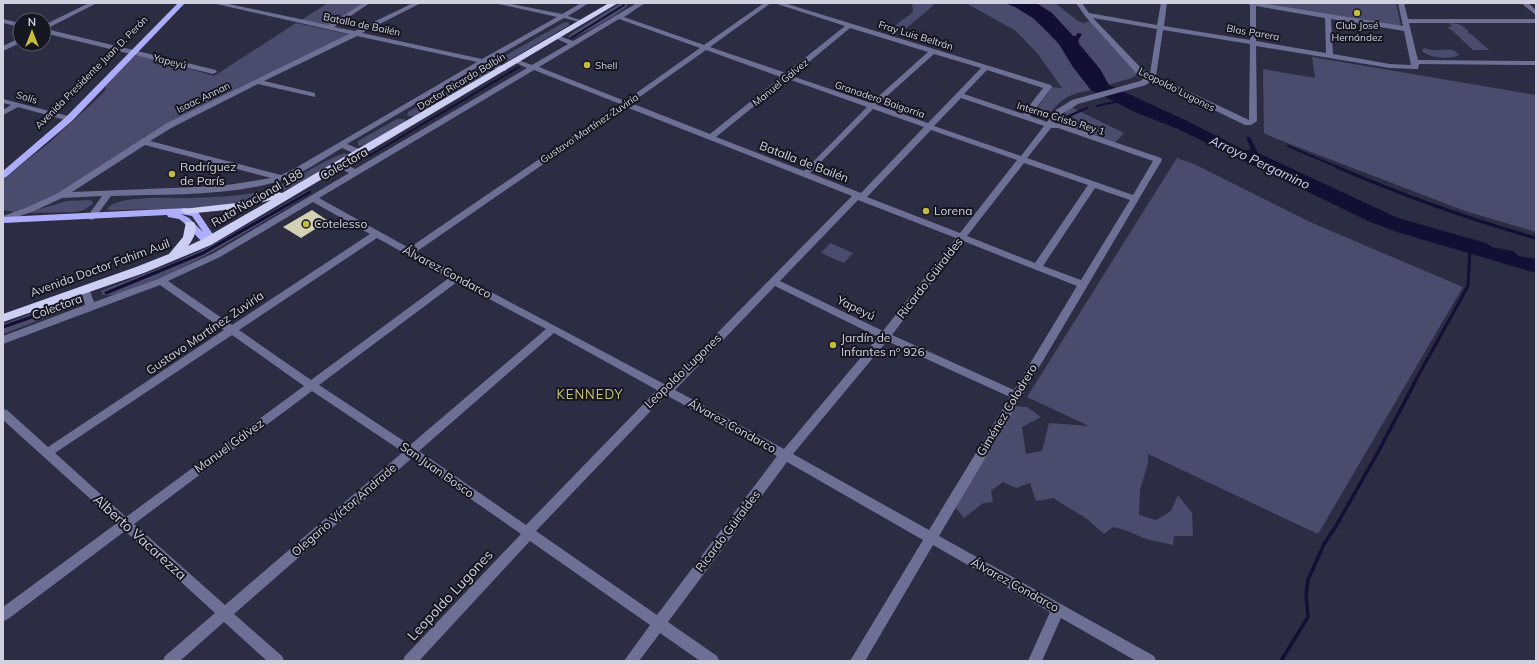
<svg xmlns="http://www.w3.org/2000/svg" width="1539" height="664" viewBox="0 0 1539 664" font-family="Mulish,sans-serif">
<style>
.green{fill:#4b4b6e}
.water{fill:#130e33}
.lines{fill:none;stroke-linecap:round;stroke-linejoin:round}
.stream-far2{stroke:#130e33;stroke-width:2}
.stream-far1{stroke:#130e33;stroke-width:3}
.stream{stroke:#130e33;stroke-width:3.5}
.building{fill:#d2d1b3}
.minor{fill:#6e6f95;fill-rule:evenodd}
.major{fill:#adadfc;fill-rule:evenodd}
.highway{fill:#cccef4;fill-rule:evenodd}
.poi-dot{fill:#c4bc3e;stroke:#161620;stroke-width:1.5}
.labels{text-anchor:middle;stroke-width:4;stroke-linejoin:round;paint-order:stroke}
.far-street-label{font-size:10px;fill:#d0d0df;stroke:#161620}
.far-poi-label{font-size:10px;fill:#d0d0df;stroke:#161620}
.street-label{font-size:12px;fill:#d0d0df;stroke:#161620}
.poi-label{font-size:12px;fill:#d0d0df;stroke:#161620;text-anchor:start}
.water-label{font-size:13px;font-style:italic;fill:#cccdf9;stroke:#161620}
.neighbourhood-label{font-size:13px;letter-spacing:1px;fill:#c7c375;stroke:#161620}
.near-street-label{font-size:14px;fill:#d0d0df;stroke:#161620}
</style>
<rect width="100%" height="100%" fill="#2c2c43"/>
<g class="green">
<path d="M328,3h35l-35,22 -27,-5z"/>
<path d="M621,3l6,1v2c-6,7 -51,34 -59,31l4,-4z"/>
<path d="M912,3h24l-34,29 -13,-2 24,-18z"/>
<path d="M966,3h39l10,4 18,11 26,26 14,23 18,23c-28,6 -28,8 -46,29l-13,-4 20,-28 10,1 -25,-35 -21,-22z"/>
<path d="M1036,3h19l23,18 5,2 7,-2 47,51 -1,3 -4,3 -24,7 -8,-16 -21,-25 -1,-3 4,-7 -9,2 -21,-23z"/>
<path d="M1263,3h133l5,23 -2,1 -136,-23z"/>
<path d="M567,22l2,1v2l-61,36 -9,2v-4l64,-36z"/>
<path d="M296,23l51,11 -1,3 -174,84 -99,64 -29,16 -18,9 -11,2 -12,-2v-31l47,-37 49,-45 6,-6 1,-5 28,-30 8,-1 72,21z"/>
<path d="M1450,23l9,1 9,6v3l3,1 18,16h-16l-13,-12h1l-8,-6h1l-7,-5h4z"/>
<path d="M1424,48c4,1 7,2 10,2 9,1 19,-4 25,5l-5,2 -10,1 -13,-2 -8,-4 -1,-2z"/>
<path d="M1312,57l224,38v137l-71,-21 -188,-72 -13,-6 -1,-64 52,9z"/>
<path d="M487,68l3,1v3l-75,44h-8l1,-4 74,-43z"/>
<path d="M1071,107l53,26 -9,10 -54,-19 -4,-4z"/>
<path d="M397,119h7l2,1 -2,3 -39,22 -7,1v-5z"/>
<path d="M345,153l3,2c-16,10 -32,21 -50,29 -57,27 -119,24 -180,26h-9l-2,-1c10,-14 62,-11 79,-11 34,-1 68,-1 99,-15 20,-9 38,-23 60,-30z"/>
<path d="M1177,158l17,6 116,58 153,65 -145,247 -170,-80v9l-8,27 -1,25 17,5 15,-9 7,-16 14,18 1,23h-19l-1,9 -27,-6 -21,-9 -12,-3 -9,7 -17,-15 -34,-21 -17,3 -6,-18 -14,5 -13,-6 -12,9 2,11 -10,1 -19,15 -8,-10 7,-19 51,-83 13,1 14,10 -19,10 4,27 16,-3 7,-28 40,3 -62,-29z"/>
<path d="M309,190l4,2c-56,33 -111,70 -172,94 -13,4 -25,11 -38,9l-2,-4 4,-2 68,-26 38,-17z"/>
<path d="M88,200l4,1 1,3 -9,6 -8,2 -50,1 41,-12z"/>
<path d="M830,243l23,10 -9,10 -23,-10z"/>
<path d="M71,300l5,4 -5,4 -68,26v-10z"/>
</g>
<path class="water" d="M1005,3h31l16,10 21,23 2,1 3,-4 4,1 -4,6 1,4 21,25 9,16 76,35 59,30h7l-5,-13h4l8,16 140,65 88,25 6,4 21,4 6,5 17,3v14l-139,-41 -29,-11 -190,-92 -41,-16 -46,-23 -18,-23 -14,-23 -11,-12 -15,-14 -18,-11z"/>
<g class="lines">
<g class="stream-far2">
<path d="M571,38l53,-33"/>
<path d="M1097,106l22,-5"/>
<path d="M1062,119l25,-11"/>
<path d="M1288,146l52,22"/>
<path d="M369,156l150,-89"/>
</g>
<g class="stream-far1">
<path d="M1337,167c65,28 131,52 199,71"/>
<path d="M106,293l97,-40 107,-61"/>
<path d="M1463,295l5,-9 2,-36"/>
<path d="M3,327l66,-23"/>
<path d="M1413,385l49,-88"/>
</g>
<path class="stream" d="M1281,661l27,-44 -2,-22 2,-15 16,-36 12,-18 41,-72 37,-70"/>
</g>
<path class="building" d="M312,210l16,11 -27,17 -18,-11z"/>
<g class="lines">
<g class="minor">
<path d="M89,3h8l-51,26 170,41 1,2 -4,2 -169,-41v-8z"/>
<path d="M212,3h12l104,22 35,-22h7l-36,24 21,4 58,-28h8l-59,30 120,26 75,-42 -63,-14h13l55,11 19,-11h8l-21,13 15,5v2l-19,-5 -75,43 17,6v4h-6l-17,-7 -136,80 17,7v4h-6l-16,-7c-19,11 -38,25 -59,32 -54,17 -115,14 -172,16l-17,23 -3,1 -4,-3 15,-21 -40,2 -28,13 -31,11v-6l25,-9 30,-14 109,-70 182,-89zM357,36l120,26 -185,108 -11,5 -131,-34 23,-14 85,-43 57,13v-4l-51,-12zM145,145l126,33 -50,8 -149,6z"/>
<path d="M637,3h8l-21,14 80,28 60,-42h7l-61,44 76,26 59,-47 -71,-23h10l267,82 1,2 -22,29 17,6 9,-12 16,-10 68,-19 6,-4 -10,-4 -51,-57 -9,-13h6l7,10 68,12 4,-22h6l-3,23 86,14v-35l-5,-2h15l143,23 -5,-23h6l4,16h128v4h-127l9,37 118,1v4l-117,-1 -1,5h-3l-25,-1 -134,-22 1,75 -6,4h-6l-93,-45 -6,5 -68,19 -16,10 -8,9 8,1 99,34 1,2 -223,376 215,120 2,5h-20l-75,-43 -19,43h-14l22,-49 -117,-67 -68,116h-15l73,-121 -136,-78 -119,160 49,34 2,5h-19l-40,-28 -21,28h-15l26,-36 -120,-84 -111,120h-16l2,-5 116,-122 -109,-76 -178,156 48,42 2,5h-17l-43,-39 -44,39h-17l2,-5 50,-43 -90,-82 -117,88 -5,2v-14l114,-84 -114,-103v-11l4,1 41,37 176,-117 -64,-45 -157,59v-8l82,-31 -4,-15 2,-2h6l5,14 64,-23 56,-26 135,-80 -11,-6v-4h6l11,6 172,-101 -13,-6v-2h4l14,5 36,-21 -13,-6v-2h4l14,5zM1256,6l69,12 1,35 -70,-12zM1093,18l64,11 -7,44 -8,-4zM619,19l81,29 -75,53 -86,-34zM1331,19l73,12 7,34 -21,-1 -57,-10zM850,28l78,24 -57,51 -79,-27zM1163,30l87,14 -1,76 -93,-44zM706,50l75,27 -71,57 -79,-31zM934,54l47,14 -53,55 -51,-18zM534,70l86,34 -211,144 -90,-50zM987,70l56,18 -20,26 -59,-20zM788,79l79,28 -63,64 -88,-34zM961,98l83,28 -23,30 -87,-30zM626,107l226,89 -186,189 -250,-133zM873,109l51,18 -63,66 -51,-20zM1051,128h7l95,33 -20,34 -106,-37zM931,130l86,30 -57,73 -93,-36zM1024,163l64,22 -53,78 -68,-27zM1095,188l35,12 -49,80 -38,-14zM858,200l98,38 -73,93 -103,-50zM313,202l57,32 -138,91 -64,-44 52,-24zM377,238l72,40 -138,102 -72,-50zM963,241l114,45 -63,104 -122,-55zM457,282l89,47 -136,116 -91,-60zM775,286l103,51 -94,112 -109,-59zM554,333l103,57 -131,135 -107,-74zM232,335l72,51 -178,131 -71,-64zM887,341l123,56 -81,133 -136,-76zM312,391l91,61 -178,153 -91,-81zM666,395l111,61 -120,159 -121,-84z"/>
<path d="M1521,3h7l8,7v5z"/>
<path d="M3,19l17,4v4l-17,-4z"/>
<path d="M20,38v5l-17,8v-5z"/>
<path d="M3,99l69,18 1,2 -4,2 -51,-14 -15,8v-5l8,-5 -8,-2z"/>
</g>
<g class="major">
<path d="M178,3h7l-113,118 -66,56 -3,1v-7l63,-54z"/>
<path d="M186,208l12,4 18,27 -9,6 -3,-1 -21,-22 -4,-3 -11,-2 -1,-2 -164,8v-6zM181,214l11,2 11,16 -14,-14z"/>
</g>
<path class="highway" d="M609,3h9l-407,242 -67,28 -141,49v-8l133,-47 33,-13 14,-17 3,-15h8c4,8 0,16 -6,24l15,-7 68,-39 -35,9 -50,5 -5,-3 1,-2 54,-6 42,-11 4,1z"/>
</g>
<g class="poi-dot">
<circle cx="1357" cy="13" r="4"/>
<circle cx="587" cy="65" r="4"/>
<circle cx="172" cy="174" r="4"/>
<circle cx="926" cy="211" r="4"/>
<circle cx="306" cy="224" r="4"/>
<circle cx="833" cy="345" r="4"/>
</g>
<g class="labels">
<g class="far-street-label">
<text transform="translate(362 24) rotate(12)" y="4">Batalla de Bailén</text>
<text transform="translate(1253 32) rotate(10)" y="4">Blas Parera</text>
<text transform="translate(916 35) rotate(17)" y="4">Fray Luis Beltrán</text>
<text transform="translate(170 61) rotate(14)" y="4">Yapeyú</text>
<text transform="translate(91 72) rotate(-45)" y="4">Avenida Presidente Juan D. Perón</text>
<text transform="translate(461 81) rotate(-31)" y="4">Doctor Ricardo Balbín</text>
<text transform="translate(780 82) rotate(-39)" y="4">Manuel Gálvez</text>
<text transform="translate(1177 89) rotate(27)" y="4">Leopoldo Lugones</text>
<text transform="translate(27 97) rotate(16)" y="4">Solís</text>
<text transform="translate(203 97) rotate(-26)" y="4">Isaac Annan</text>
<text transform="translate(880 99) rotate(19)" y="4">Granadero Baigorria</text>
<text transform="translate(1061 118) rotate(17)" y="4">Interna Cristo Rey 1</text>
<text transform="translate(589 128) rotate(-34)" y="4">Gustavo Martínez Zuviría</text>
</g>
<g class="far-poi-label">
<text x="1357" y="29">Club José<tspan x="1357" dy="12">Hernández</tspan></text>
<text x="595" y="69" text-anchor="start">Shell</text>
</g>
<g class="street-label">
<text transform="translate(804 162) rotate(21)" y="4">Batalla de Bailén</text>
<text transform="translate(344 164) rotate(-30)" y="4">Colectora</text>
<text transform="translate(257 198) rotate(-30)" y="4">Ruta Nacional 188</text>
<text transform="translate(100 268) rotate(-20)" y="4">Avenida Doctor Fahim Auil</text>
<text transform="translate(447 272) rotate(28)" y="4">Álvarez Condarco</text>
<text transform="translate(930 278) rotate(-52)" y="4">Ricardo Güiraldes</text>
<text transform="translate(57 307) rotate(-20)" y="4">Colectora</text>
<text transform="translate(856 308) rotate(26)" y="4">Yapeyú</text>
<text transform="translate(205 333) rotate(-34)" y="4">Gustavo Martínez Zuviría</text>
<text transform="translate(683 371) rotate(-44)" y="4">Leopoldo Lugones</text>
<text transform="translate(1007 410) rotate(-59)" y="4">Giménez Colodrero</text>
<text transform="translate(732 426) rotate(29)" y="4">Álvarez Condarco</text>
<text transform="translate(229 446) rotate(-36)" y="4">Manuel Gálvez</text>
<text transform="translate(437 470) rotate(35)" y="4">San Juan Bosco</text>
<text transform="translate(344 510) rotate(-41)" y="4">Olegario Víctor Andrade</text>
<text transform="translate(728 531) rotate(-53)" y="4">Ricardo Güiraldes</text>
<text transform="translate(1015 585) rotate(29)" y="4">Álvarez Condarco</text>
</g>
<g class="poi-label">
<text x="180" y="171">Rodríguez<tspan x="180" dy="14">de París</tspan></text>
<text x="934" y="215">Lorena</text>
<text x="314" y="228">Cotelesso</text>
<text x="841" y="342">Jardín de<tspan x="841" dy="14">Infantes nº 926</tspan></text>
</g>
<g class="water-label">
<text transform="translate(1260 162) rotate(25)" y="5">Arroyo Pergamino</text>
</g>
<g class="neighbourhood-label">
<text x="590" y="399">KENNEDY</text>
</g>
<g class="near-street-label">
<text transform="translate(140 537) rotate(42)" y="5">Alberto Vacarezza</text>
<text transform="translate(450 595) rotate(-47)" y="5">Leopoldo Lugones</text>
</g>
</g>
<rect width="1539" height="664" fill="none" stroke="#d0d0df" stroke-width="8"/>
<g transform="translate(32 32)"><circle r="19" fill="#161620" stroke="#60606c"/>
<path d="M0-3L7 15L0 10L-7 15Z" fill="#c4bc3e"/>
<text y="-6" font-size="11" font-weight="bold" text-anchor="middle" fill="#d0d0df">N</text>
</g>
</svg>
